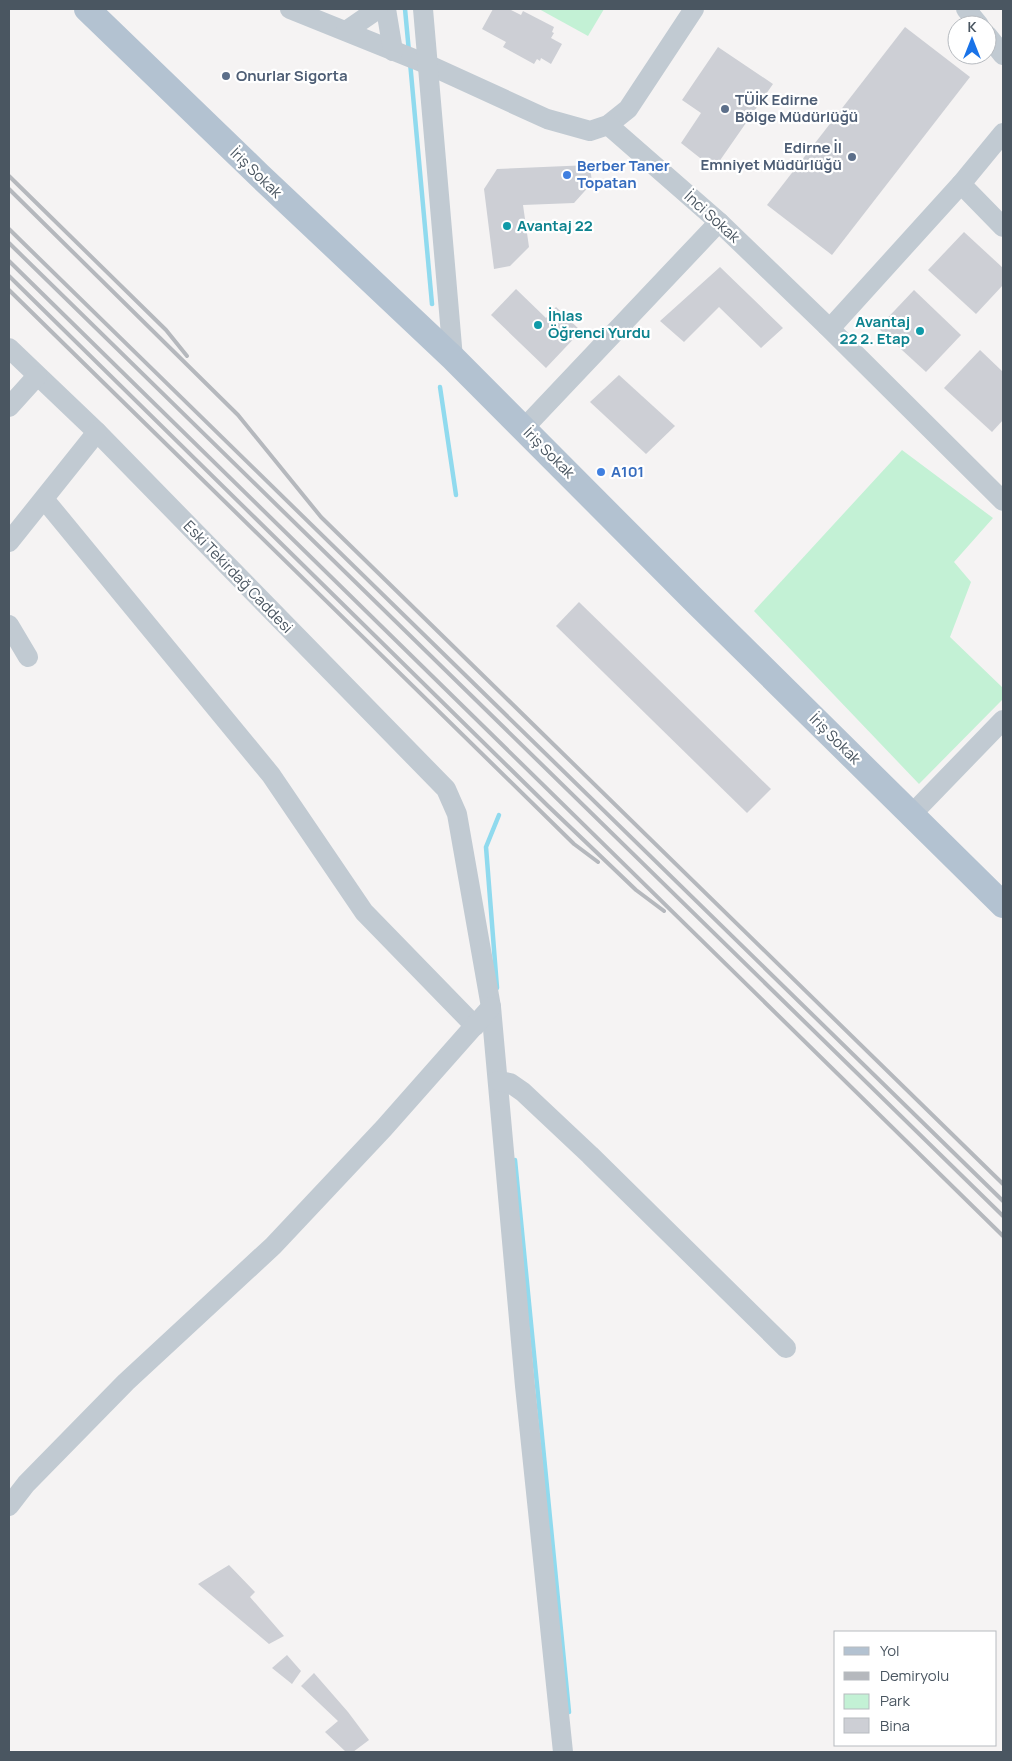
<svg xmlns="http://www.w3.org/2000/svg" width="1012" height="1761" viewBox="0 0 1012 1761" font-family="Manrope,sans-serif">
<style>
.green{fill:#c3f1d5}
.lines{fill:none;stroke-linecap:round;stroke-linejoin:round}
.stream{stroke:#90daee;stroke-width:4.5}
.building{fill:#cdcfd5}
.minor{stroke:#c1cad2;stroke-width:20}
.major{stroke:#b3c2d1;stroke-width:26}
.rail{stroke:#b5b8bd;stroke-width:4}
.service-dot{fill:#5c6f8a;stroke:#fff;stroke-width:2}
.shop-dot{fill:#3f7fe0;stroke:#fff;stroke-width:2}
.culture-dot{fill:#0f9aa8;stroke:#fff;stroke-width:2}
.labels{text-anchor:middle;stroke-width:4.5;stroke-linejoin:round;paint-order:stroke}
.service-label{font-size:15px;font-weight:bold;fill:#4e5e75;stroke:#fff;text-anchor:start}
.shop-label{font-size:15px;font-weight:bold;fill:#366cbe;stroke:#fff;text-anchor:start}
.street-label{font-size:15px;fill:#4a5661;stroke:#fff}
.culture-label{font-size:15px;font-weight:bold;fill:#0d838f;stroke:#fff;text-anchor:start}
</style>
<rect width="100%" height="100%" fill="#f5f3f3"/>
<g class="green">
<path d="M539,9h65l-16,27z"/>
<path d="M902,450l91,68 -39,44 17,20 -21,55 53,51v11l-84,85 -165,-173z"/>
</g>
<g class="lines">
<g class="stream">
<path d="M405,9l4,43"/>
<path d="M410,62l22,242"/>
<path d="M440,387l16,108"/>
<path d="M497,988l-11,-141 13,-32"/>
<path d="M515,1160l54,552"/>
</g>
</g>
<g class="building">
<path d="M493,9h16l12,6 2,-4 31,16 -2,5 2,1 -3,5 11,6 -11,20 -10,-6 -1,3 -3,-2 -3,5 -31,-17 3,-5 -24,-13z"/>
<path d="M905,27l65,50 -138,178 -65,-50z"/>
<path d="M718,47l55,37 -59,85 -33,-26 20,-30 -19,-13z"/>
<path d="M590,165l2,18 -18,20 -51,2 6,42 -19,19 -16,3 -10,-80 13,-20z"/>
<path d="M964,232l39,36v17l-27,29 -48,-44z"/>
<path d="M720,267l63,61 -22,20 -42,-41 -35,35 -24,-21z"/>
<path d="M516,289l30,29 10,-11 25,24 -35,37 -55,-53z"/>
<path d="M914,290l47,45 -35,37 -48,-44z"/>
<path d="M980,350l23,22v48l-11,12 -48,-44z"/>
<path d="M619,375l56,51 -29,28 -56,-52z"/>
<path d="M579,602l192,187 -24,24 -191,-187z"/>
<path d="M229,1565l26,27 -5,5 34,39 -15,8 -71,-60z"/>
<path d="M287,1655l14,16 -9,13 -20,-16z"/>
<path d="M314,1673l34,39 21,28 -16,12h-7l-21,-20 13,-11 -37,-35z"/>
</g>
<g class="lines">
<g class="minor">
<path d="M290,9l139,56 118,54 43,12 18,-6 20,-16 66,-100"/>
<path d="M386,9l7,42"/>
<path d="M423,9l30,349"/>
<path d="M966,9l13,16"/>
<path d="M346,31l32,-22"/>
<path d="M987,35l16,20"/>
<path d="M608,125l111,97 108,104 176,175"/>
<path d="M961,184l42,43"/>
<path d="M827,326l8,-3 126,-139 42,-51"/>
<path d="M9,348l88,84 349,357 11,25 34,193 34,379 38,366"/>
<path d="M9,407l28,-31"/>
<path d="M524,428l195,-206"/>
<path d="M44,499l227,276 93,137 111,114"/>
<path d="M9,542l88,-110"/>
<path d="M9,625l19,32"/>
<path d="M911,815l92,-95"/>
<path d="M498,1081l12,2 13,9 67,63 196,193"/>
<path d="M9,1506l17,-22 100,-102 147,-136 111,-118 107,-121"/>
</g>
<path class="major" d="M87,9l172,166 194,183 240,241 310,306"/>
<g class="rail">
<path d="M9,176l157,154 21,26"/>
<path d="M9,189l229,226 83,102 682,667"/>
<path d="M9,229l994,972"/>
<path d="M9,243l994,973"/>
<path d="M9,261l994,975"/>
<path d="M9,276l538,529 89,85 28,21"/>
<path d="M9,290l565,554 24,18"/>
</g>
</g>
<g class="service-dot">
<circle cx="226" cy="76" r="5"/>
<circle cx="725" cy="109" r="5"/>
<circle cx="852" cy="157" r="5"/>
</g>
<g class="shop-dot">
<circle cx="567" cy="175" r="5"/>
<circle cx="601" cy="472" r="5"/>
</g>
<g class="culture-dot">
<circle cx="507" cy="226" r="5"/>
<circle cx="538" cy="325" r="5"/>
<circle cx="920" cy="331" r="5"/>
</g>
<g class="labels">
<g class="service-label">
<text x="236" y="81">Onurlar Sigorta</text>
<text x="735" y="105">TÜİK Edirne<tspan x="735" dy="17">Bölge Müdürlüğü</tspan></text>
<text x="842" y="153" text-anchor="end">Edirne İl<tspan x="842" dy="17">Emniyet Müdürlüğü</tspan></text>
</g>
<g class="shop-label">
<text x="577" y="171">Berber Taner<tspan x="577" dy="17">Topatan</tspan></text>
<text x="611" y="477">A101</text>
</g>
<g class="street-label">
<text transform="translate(256 173) rotate(44)" y="5">İriş Sokak</text>
<text transform="translate(712 217) rotate(42)" y="5">İnci Sokak</text>
<text transform="translate(549 453) rotate(45)" y="5">İriş Sokak</text>
<text transform="translate(238 577) rotate(46)" y="5">Eski Tekirdağ Caddesi</text>
<text transform="translate(835 739) rotate(45)" y="5">İriş Sokak</text>
</g>
<g class="culture-label">
<text x="517" y="231">Avantaj 22</text>
<text x="548" y="321">İhlas<tspan x="548" dy="17">Öğrenci Yurdu</tspan></text>
<text x="910" y="327" text-anchor="end">Avantaj<tspan x="910" dy="17">22 2. Etap</tspan></text>
</g>
</g>
<rect width="1012" height="1761" fill="none" stroke="#4a5661" stroke-width="20"/>
<rect x="834" y="1631" width="162" height="115" fill="#ffffff" stroke="#b7bbc0"/>
<rect x="844" y="1647" width="25" height="8" fill="#b3c2d1" stroke="#b7bbc0"/>
<text x="880" y="1656" font-size="15" fill="#4a5661">Yol</text>
<rect x="844" y="1672" width="25" height="8" fill="#b5b8bd" stroke="#b7bbc0"/>
<text x="880" y="1681" font-size="15" fill="#4a5661">Demiryolu</text>
<rect x="844" y="1694" width="25" height="15" fill="#c3f1d5" stroke="#b7bbc0"/>
<text x="880" y="1706" font-size="15" fill="#4a5661">Park</text>
<rect x="844" y="1718" width="25" height="15" fill="#cdcfd5" stroke="#b7bbc0"/>
<text x="880" y="1731" font-size="15" fill="#4a5661">Bina</text>
<g transform="translate(972 40)"><circle r="24" fill="#ffffff" stroke="#b7bbc0"/>
<path d="M0-4L9 19L0 12L-9 19Z" fill="#1a73e8"/>
<text y="-8" font-size="14" font-weight="bold" text-anchor="middle" fill="#4a5661">K</text>
</g>
</svg>
